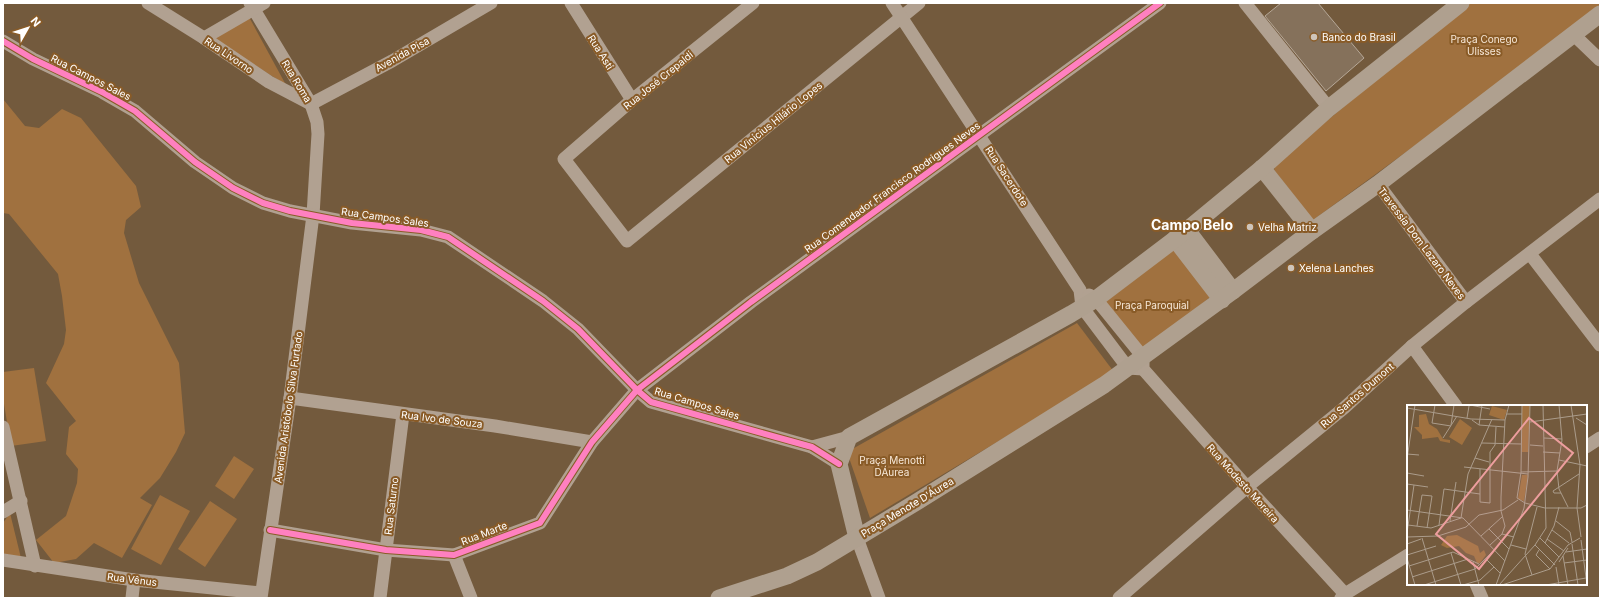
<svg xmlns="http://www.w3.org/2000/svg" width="1603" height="601" viewBox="0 0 1603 601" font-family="Inter,sans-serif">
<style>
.green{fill:#a0713f}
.building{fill:#85715b;stroke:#b6a898}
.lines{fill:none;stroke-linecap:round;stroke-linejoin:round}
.minor{stroke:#b1a191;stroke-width:13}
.major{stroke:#afa08f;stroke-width:17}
.cycleway-casing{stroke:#895b27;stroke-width:8}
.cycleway{stroke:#ff80c0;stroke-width:6}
.poi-dot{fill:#cec5bb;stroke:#895b27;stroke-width:1.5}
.labels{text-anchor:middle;stroke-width:4;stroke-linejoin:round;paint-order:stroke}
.poi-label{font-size:10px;fill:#fff;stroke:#895b27;text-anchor:start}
.park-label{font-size:10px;fill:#f7e8d8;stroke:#895b27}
.street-label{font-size:10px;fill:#fff;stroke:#895b27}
.district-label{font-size:14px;font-weight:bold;fill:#fff;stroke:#895b27}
.inset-road{fill:none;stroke:#ab9c8b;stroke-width:1}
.view{fill:#ed9e9e;fill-opacity:0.15;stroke:#ed9e9e;stroke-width:2}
.inset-edge{fill:none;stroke:#fff;stroke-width:2}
</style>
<rect width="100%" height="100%" fill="#735a3d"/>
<g class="green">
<path d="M1469,3h131v6l-30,23 -257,188 -39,-50 2,-7z"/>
<path d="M249,17l37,68 -73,-47z"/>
<path d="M3,99l22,27 14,2 23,-19 19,9 55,68 5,21 -15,13 -2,13 15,50 40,80 6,70 -9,19 -16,26 -20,20 12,7 -30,53 -28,-15 -18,16 -22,4 -18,-23 30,-24 11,-33 1,-14 -12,-15 3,-27 7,-6 -30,-38 18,-39 2,-14 -4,-34 -4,-22 -49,-60 -6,-1z"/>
<path d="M1177,247l37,47 -71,57 -39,-48z"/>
<path d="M1077,323l37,49 -244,146 -23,-66z"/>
<path d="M34,368l12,73 -35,5 -8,-48v-26z"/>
<path d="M234,456l20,13 -20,30 -19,-13z"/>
<path d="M160,495l30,16 -29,54 -30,-16z"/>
<path d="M210,501l27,18 -32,48 -27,-18z"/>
<path d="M10,513l11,45 -18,-4v-31z"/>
</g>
<path class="building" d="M1281,3h37l46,55 -38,33 -61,-75z"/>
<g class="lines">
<g class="minor">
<path d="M148,3l56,35 65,44 42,22"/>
<path d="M250,3l61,101 6,18 1,12 -5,81 -23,183 -29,200"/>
<path d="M571,3l61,97"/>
<path d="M753,3l-121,97 -68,59 63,82 292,-238"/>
<path d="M892,3l188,287 2,17 46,61 15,1"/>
<path d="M1245,3l84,105"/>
<path d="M1574,35l26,25"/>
<path d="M204,38l60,-35"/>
<path d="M3,41l30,18 69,33 33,19 60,51 38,26 30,15 27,8 62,12 69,7 27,7 95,64 35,28 59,61 14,12 161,45 27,17"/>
<path d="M311,104l81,-43 99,-58"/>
<path d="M1378,184l88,118"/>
<path d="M1530,254l70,91"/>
<path d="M1089,295l7,4 47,58v12l104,118 98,107"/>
<path d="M1412,346l44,60"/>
<path d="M290,398l205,28 97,16"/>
<path d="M3,427l32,139"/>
<path d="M812,447l37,-10"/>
<path d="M1586,447l14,-9"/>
<path d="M3,512l18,-11"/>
<path d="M270,530l116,20 68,5 86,-32 52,-81 45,-52 114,-88 409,-299"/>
<path d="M857,538l22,60"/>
<path d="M454,555l17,43"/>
<path d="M3,560l131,20 127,13"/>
<path d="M1476,584l6,14"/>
<path d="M132,598l2,-18"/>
<path d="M380,598l23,-184"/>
<path d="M1119,598l128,-111 97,-79 68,-62 54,-44 134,-103"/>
<path d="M1341,598l4,-4 63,-39"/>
</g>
<g class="major">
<path d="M1262,168l50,63"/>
<path d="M1187,230l46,61"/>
<path d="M1175,239l47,61"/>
<path d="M857,538l-18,-74 10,-27 222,-123 25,-15 91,-69 75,-62 67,-60 132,-105"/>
<path d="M719,598l68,-22 30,-14 98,-59 189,-118 129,-94 79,-60 66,-47 222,-170"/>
</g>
<g class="cycleway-casing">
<g id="cycleway">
<path d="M3,41l30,18 69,33 33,19 60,51 38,26 30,15 27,8 62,12 69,7 27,7 95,64 35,28 59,61 14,12 161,45 27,17"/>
<path d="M270,530l116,20 68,5 86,-32 52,-81 45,-52 114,-88 409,-299"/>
</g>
</g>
<use href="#cycleway" class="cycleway"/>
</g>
<g class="poi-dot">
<circle cx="1314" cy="37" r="4"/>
<circle cx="1250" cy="227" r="4"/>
<circle cx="1291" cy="268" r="4"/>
</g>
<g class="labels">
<g class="poi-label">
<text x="1322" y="41">Banco do Brasil</text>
<text x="1258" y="231">Velha Matriz</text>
<text x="1299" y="272">Xelena Lanches</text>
</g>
<g class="park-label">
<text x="1484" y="43">Praça Conego<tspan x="1484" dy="12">Ulisses</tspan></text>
<text x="1152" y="309">Praça Paroquial</text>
<text x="892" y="464">Praça Menotti<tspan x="892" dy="12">DÁurea</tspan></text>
</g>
<g class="street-label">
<text transform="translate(601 52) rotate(58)" y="4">Rua Asti</text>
<text transform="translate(402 54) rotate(-29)" y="4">Avenida Pisa</text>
<text transform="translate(229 55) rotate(34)" y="4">Rua Livorno</text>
<text transform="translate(91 77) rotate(27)" y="4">Rua Campos Sales</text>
<text transform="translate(658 80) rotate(-39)" y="4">Rua José Crepaldi</text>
<text transform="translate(297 81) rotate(59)" y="4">Rua Roma</text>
<text transform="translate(773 122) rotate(-39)" y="4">Rua Vinicius Hilário Lopes</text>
<text transform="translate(1007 176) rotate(57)" y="4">Rua Sacerdote</text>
<text transform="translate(892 187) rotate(-36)" y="4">Rua Comendador Francisco Rodrigues Neves</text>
<text transform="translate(385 217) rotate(8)" y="4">Rua Campos Sales</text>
<text transform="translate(1422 243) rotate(53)" y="4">Travessia Dom Lazaro Neves</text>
<text transform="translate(1357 395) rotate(-41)" y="4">Rua Santos Dumont</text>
<text transform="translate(697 403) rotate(17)" y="4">Rua Campos Sales</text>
<text transform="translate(288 407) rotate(-82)" y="4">Avenida Aristóbolo Silva Furtado</text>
<text transform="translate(442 419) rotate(7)" y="4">Rua Ivo de Souza</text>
<text transform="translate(1243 483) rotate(48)" y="4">Rua Modesto Moreira</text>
<text transform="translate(391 506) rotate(-83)" y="4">Rua Saturno</text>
<text transform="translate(907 507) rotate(-31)" y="4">Praça Menote D'Áurea</text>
<text transform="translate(484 533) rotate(-21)" y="4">Rua Marte</text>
<text transform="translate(132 579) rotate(7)" y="4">Rua Vênus</text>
</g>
<g class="district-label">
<text x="1192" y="230">Campo Belo</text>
</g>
</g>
<g transform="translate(1407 405)">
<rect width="180" height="180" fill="#735a3d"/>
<path d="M115,0h8l-2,47h-6zM85,1l15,4 -3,10 -15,-5zM19,9l3,10 8,5 6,10 7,1v3l-10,-2 -2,-4 -16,2v-4l-8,-8h5v-12zM53,14l12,9 -10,17 -13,-8zM115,70h6l-4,26 -6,-2zM50,130l21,11 2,7 4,-3 2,5 -6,8h-3l-3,-7 -8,-3 -7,-7 -12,2 -6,-3 6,-9z" fill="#a0713f"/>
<path class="inset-road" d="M28,0l-3,18 19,3M63,0l20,4M115,0l-1,67 -4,26 8,5M152,0l3,35 -5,31 2,18 9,18M164,0l9,60 -3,43 4,29M0,3l64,11 34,1M100,9h15M60,13l2,-12M169,13l11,7M65,15l7,5 26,2M123,17l57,-8M44,20l3,-20M72,20l3,-20M36,33l14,-22M137,33l18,1M75,38l39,1M123,40l13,1M136,47l17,1M0,49l12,1M68,53l14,4M0,54l8,-54M152,55l28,6M57,62l64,7M73,64v33l10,1v-51l5,-7 1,-18M114,67l36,-1M0,68l17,3M0,79l21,3M154,88h-7l-1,-2 26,-17M118,98l20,5h36l6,-3M0,105l56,8 42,43M54,113l7,-44 24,-55M43,116l6,-39M149,116l14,11 2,10M1,120l23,3 30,-10M32,120l5,-36 36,5M10,121l5,-31 10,1 -5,32M82,124l20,20M145,125l17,13M0,128l7,-48M95,129l12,3M74,131l21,-19M0,132l31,-1 28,-9 13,-12 24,-5 15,-10M15,133l14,47M133,133l19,19M140,134l17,12M174,135l6,45M138,138l9,-17 5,-19M0,139l14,-5M165,139l6,41M83,140l12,-11 3,-8 -4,-15v-14l4,-77 4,-15M104,140l15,4M128,140l20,20M132,145l-3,5 14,14M159,147l21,-3M44,148l10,32M0,150l29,-9M156,151l5,29M0,153l8,27M78,153l15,15M66,157l6,23M152,157l9,-14M157,158l23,-3M2,161l44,-14 26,12M149,162l3,18M125,170l-7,-21 12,-47M5,172l56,-18M17,180l51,-16 19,-19M56,180l17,-5 14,-13M89,180l28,-77 4,-31 2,-72M92,180l36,-40 11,-17 -3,-123M95,180l48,-16 18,-24 12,-7M139,180l40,-7"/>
<path class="view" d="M122,13l44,35 -94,116 -43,-35z"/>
<rect width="180" height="180" class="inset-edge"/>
</g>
<rect width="1603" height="601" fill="none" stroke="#ffffff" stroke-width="8"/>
<g transform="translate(28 28) rotate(51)" stroke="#895b27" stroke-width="3" paint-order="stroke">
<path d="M0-3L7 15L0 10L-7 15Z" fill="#ffffff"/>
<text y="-6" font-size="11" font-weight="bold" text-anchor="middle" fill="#ffffff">N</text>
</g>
</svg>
